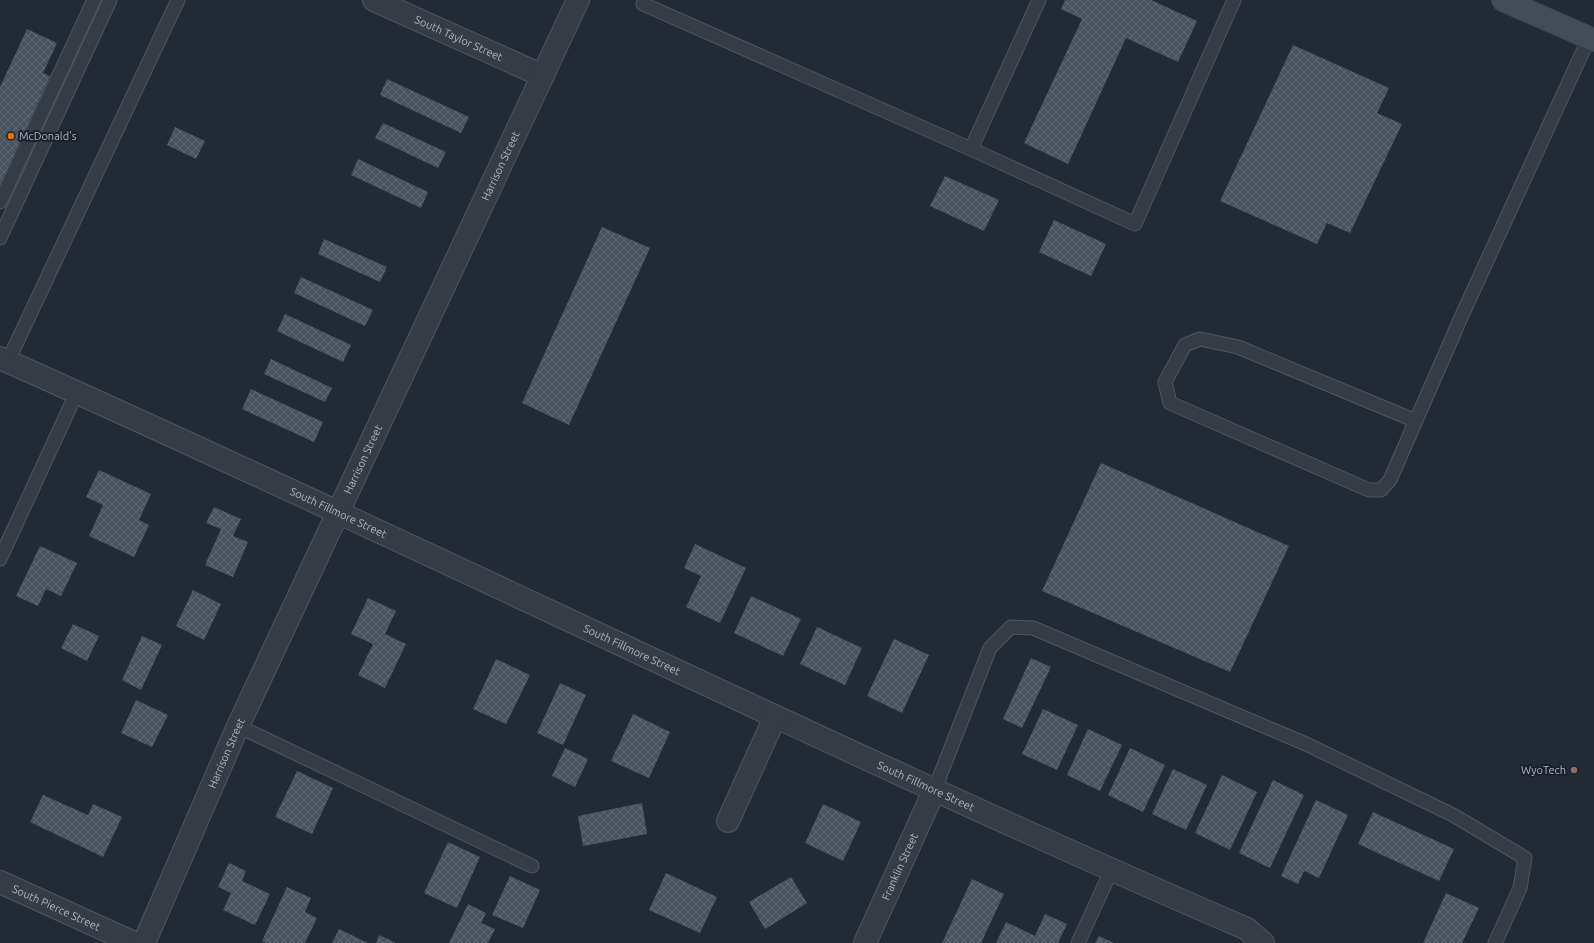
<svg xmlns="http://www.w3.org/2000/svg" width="1594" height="943" viewBox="0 0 1594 943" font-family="Ubuntu,sans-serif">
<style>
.building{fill:url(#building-cross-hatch)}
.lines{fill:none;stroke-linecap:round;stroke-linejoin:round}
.lane-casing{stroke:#505761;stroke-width:15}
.street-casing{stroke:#505761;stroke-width:24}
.secondary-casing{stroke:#3f4550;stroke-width:24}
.lane{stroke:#353c46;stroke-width:13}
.street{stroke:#353c46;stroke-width:22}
.secondary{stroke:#444c59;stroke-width:22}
.food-dot{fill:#e8710a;stroke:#1b212b;stroke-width:1.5}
.education-dot{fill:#8d6e63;stroke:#1b212b;stroke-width:1.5}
.labels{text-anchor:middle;stroke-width:4;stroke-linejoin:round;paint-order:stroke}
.street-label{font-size:11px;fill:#b0b7c3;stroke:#1b212b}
.poi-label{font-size:11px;fill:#b0b7c3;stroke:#1b212b;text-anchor:start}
</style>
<defs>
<pattern id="building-cross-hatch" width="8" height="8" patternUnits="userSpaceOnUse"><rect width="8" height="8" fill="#49525f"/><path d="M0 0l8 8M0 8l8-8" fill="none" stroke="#616974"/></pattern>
</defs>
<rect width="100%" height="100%" fill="#222a35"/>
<g class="building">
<path d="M1065,0h86l46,21 -19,41 -52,-24 -58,126 -44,-21 58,-124 -21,-10z"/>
<path d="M27,29l30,14 -14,30 7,3 -50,109v-98z"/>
<path d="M1293,45l96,43 -12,25 25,11 -52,109 -23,-10 -10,21 -97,-43z"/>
<path d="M387,79l82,38 -8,16 -81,-38z"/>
<path d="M383,123l63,29 -8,16 -63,-30z"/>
<path d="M175,127l30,14 -9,18 -29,-14z"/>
<path d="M358,159l70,33 -7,16 -70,-33z"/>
<path d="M945,176l54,24 -15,31 -54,-25z"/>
<path d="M1054,220l52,24 -15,32 -52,-24z"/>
<path d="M602,227l48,21 -81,177 -47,-22z"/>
<path d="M324,239l63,28 -7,15 -62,-28z"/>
<path d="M301,277l72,33 -8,16 -71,-33z"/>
<path d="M285,314l66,31 -8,17 -66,-31z"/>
<path d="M271,359l61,29 -7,14 -61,-28z"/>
<path d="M251,389l72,33 -9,20 -72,-33z"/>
<path d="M1101,463l188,83 -59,126 -188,-81z"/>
<path d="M99,470l52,24 -12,26 10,5 -15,32 -45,-21 14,-31 -17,-8z"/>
<path d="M214,507l27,12 -8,17 15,6 -15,35 -28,-12 16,-36 -15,-6z"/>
<path d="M695,544l51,24 -26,55 -34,-16 15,-31 -17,-8z"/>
<path d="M40,546l37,17 -16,33 -15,-7 -8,17 -22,-10z"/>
<path d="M193,590l28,14 -17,36 -28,-14z"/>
<path d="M751,596l50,23 -18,37 -49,-23z"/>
<path d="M368,598l28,13 -11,23 21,10 -21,44 -27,-13 15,-31 -22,-10z"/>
<path d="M73,624l26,12 -12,25 -26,-13z"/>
<path d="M817,627l45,21 -17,37 -45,-21z"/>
<path d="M142,636l20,9 -21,45 -19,-10z"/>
<path d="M894,639l35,16 -27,58 -35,-17z"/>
<path d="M1031,658l20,9 -29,61 -19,-9z"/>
<path d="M496,659l34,16 -24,49 -33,-15z"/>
<path d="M560,683l26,12 -23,50 -26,-12z"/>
<path d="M136,700l32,15 -16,32 -31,-14z"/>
<path d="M1043,709l35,16 -21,45 -35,-16z"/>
<path d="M633,714l37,18 -21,46 -38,-17z"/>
<path d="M1088,729l34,16 -22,46 -33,-16z"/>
<path d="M565,748l23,11 -13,28 -23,-11z"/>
<path d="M1130,748l35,17 -22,47 -35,-17z"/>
<path d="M1173,769l34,16 -21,45 -34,-16z"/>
<path d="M297,771l36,17 -21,46 -37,-17z"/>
<path d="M1222,775l35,17 -27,58 -35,-17z"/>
<path d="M1273,780l31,15 -34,73 -31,-15z"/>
<path d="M43,795l45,20 5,-11 29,13 -19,40 -73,-35z"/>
<path d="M1316,800l32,15 -29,63 -15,-7 -6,13 -17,-8z"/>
<path d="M642,803l5,31 -64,12 -5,-30z"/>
<path d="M823,804l38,18 -18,39 -38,-18z"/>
<path d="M1373,812l81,37 -15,32 -81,-37z"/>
<path d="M448,842l32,15 -23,51 -33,-15z"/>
<path d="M229,863l17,8 -4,10 28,13 -15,31 -32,-15 8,-17 -13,-6z"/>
<path d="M666,873l51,24 -17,36 -51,-23z"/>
<path d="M510,876l30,14 -17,38 -31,-13z"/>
<path d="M791,877l16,26 -42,26 -16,-27z"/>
<path d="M972,879l32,15 -23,49h-39z"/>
<path d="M287,887l24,11 -6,14 12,6 -12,25h-38l-5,-2z"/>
<path d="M1446,893l33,15 -17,35h-39z"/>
<path d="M468,904l18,9 -5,10 14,6 -7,14h-39z"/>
<path d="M1045,914l22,10 -9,19h-62l10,-21 29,14z"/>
<path d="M339,929l29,14h-36z"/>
<path d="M379,935l17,8h-20z"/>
<path d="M1099,936l15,7h-19z"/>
</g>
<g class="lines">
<g class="lane-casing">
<g id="lane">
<path d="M1039,0l-68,149 164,75 99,-224"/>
<path d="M643,4l328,145"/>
<path d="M0,202l94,-202"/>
<path d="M0,238l110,-238"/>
<path d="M8,361l170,-361"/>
<path d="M1416,421l-178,-74 -38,-8 -15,6 -20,37 5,21 199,87h12l9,-10 73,-167 126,-275"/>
<path d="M0,559l77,-167"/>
<path d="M238,726l294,140"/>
<path d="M934,791l56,-143 21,-21 22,1 273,116 147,71 72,43 -5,30 -25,55"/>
<path d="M1078,943l33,-72"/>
</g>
</g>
<g class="street-casing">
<g id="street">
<path id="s1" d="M374,0l169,76"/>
<path id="s2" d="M0,358c418,186 827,390 1247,571l16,14"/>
<path d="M728,821l47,-104"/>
<path id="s3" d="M0,882l134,61"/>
<path id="s4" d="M144,943l94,-217 340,-726"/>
<path id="s5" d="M865,943l69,-152"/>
</g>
</g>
<g class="secondary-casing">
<path id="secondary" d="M1503,0l91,40"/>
</g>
<use href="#lane" class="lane"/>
<use href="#street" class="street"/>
<use href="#secondary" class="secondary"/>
</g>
<circle class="food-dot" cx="11" cy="136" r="4"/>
<circle class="education-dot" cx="1574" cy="770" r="4"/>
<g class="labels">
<g class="street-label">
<text dy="4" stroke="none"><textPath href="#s1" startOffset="93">South Taylor Street</textPath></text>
<text dy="4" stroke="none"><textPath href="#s4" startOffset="855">Harrison Street</textPath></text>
<text dy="4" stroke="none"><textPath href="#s4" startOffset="531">Harrison Street</textPath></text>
<text dy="4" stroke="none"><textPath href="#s2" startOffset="372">South Fillmore Street</textPath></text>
<text dy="4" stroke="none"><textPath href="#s2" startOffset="696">South Fillmore Street</textPath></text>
<text dy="4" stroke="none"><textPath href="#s4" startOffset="207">Harrison Street</textPath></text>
<text dy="4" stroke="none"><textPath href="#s2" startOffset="1020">South Fillmore Street</textPath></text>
<text dy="4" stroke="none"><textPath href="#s5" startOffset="84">Franklin Street</textPath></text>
<text dy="4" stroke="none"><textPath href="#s3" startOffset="62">South Pierce Street</textPath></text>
</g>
<g class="poi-label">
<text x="19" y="140">McDonald's</text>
<text x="1566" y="774" text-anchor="end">WyoTech</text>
</g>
</g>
</svg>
